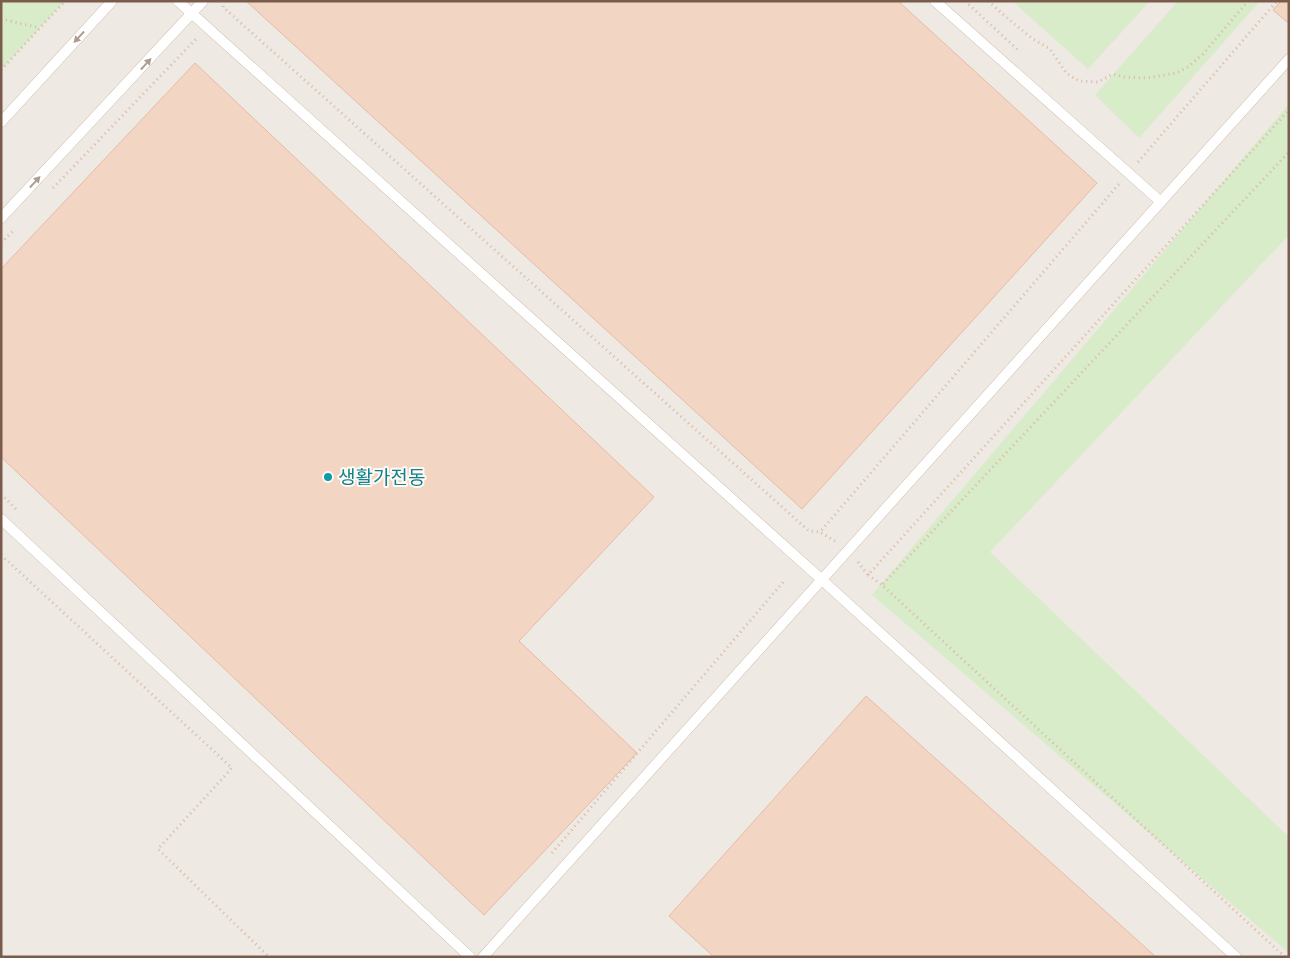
<svg xmlns="http://www.w3.org/2000/svg" width="1290" height="958" viewBox="0 0 1290 958" font-family="Commissioner,'Noto Sans KR',sans-serif">
<style>
.industrial{fill:#efe9e4}
.green{fill:#d8ecc9}
.building{fill:#f3d5c3;stroke:#e6bba3}
.lines{fill:none;stroke-linecap:round;stroke-linejoin:round}
.service-casing{stroke:#d1beb0;stroke-width:11}
.path{stroke:#d9b8a5;stroke-width:3;stroke-dasharray:1 4;stroke-linecap:butt}
.service{stroke:#fff;stroke-width:10}
.oneway{fill:#af9d94}
.culture-dot{fill:#0f9aa8;stroke:#fffaf3;stroke-width:2}
.labels{text-anchor:middle;stroke-width:4;stroke-linejoin:round;paint-order:stroke}
.culture-label{font-size:19px;fill:#0d838f;stroke:#fffaf3;text-anchor:start}
</style>
<rect width="100%" height="100%" fill="#fdf6ec"/>
<rect class="industrial" x="1" y="1" width="1288" height="956"/>
<g class="green">
<path d="M1,1h64l-64,69z"/>
<path d="M1012,1h138l-62,68z"/>
<path d="M1178,1h82l-121,137 -44,-43z"/>
<path d="M1289,104v131l-299,317 299,285v116l-417,-358z"/>
</g>
<g class="building">
<path d="M246,1h652l199,182 -295,326z"/>
<path d="M1281,1h8v20l-2,1 -14,-12z"/>
<path d="M195,63l459,434 -135,144 118,112 -153,162 -483,-458v-188z"/>
<path d="M866,696l290,261h-442l-45,-41z"/>
</g>
<g class="lines">
<g class="service-casing">
<g id="service">
<path d="M178,1l643,578 415,378"/>
<path d="M935,1l226,201"/>
<path d="M1,122l111,-121"/>
<path d="M1,218l202,-217"/>
<path d="M1,519l469,438"/>
<path d="M483,957l806,-898"/>
</g>
</g>
<g class="path">
<path d="M224,1l-1,6 586,524 11,1"/>
<path d="M965,1l54,50"/>
<path d="M988,1l25,22 20,16 17,10 16,24 13,8 19,1 15,-8 11,3 23,1 29,-5 12,-6 15,-13 45,-53"/>
<path d="M1,19l39,9"/>
<path d="M1,70l64,-69"/>
<path d="M1138,162l139,-161"/>
<path d="M53,188l143,-149"/>
<path d="M1,243l12,-12"/>
<path d="M1,494l15,15"/>
<path d="M835,541l-15,-9 299,-348"/>
<path d="M1,555l231,213 -74,81 111,108"/>
<path d="M858,562l10,13 421,-465"/>
<path d="M868,575l14,10"/>
<path d="M552,853l232,-272"/>
<path d="M1285,957l-403,-372 407,-433"/>
</g>
<use href="#service" class="service"/>
</g>
<defs><path id="oneway-solid" d="M-6-.8H1V-3.2L6.5 0L1 3.2V.8H-6Z" transform="scale(1.25)"/></defs>
<g class="oneway">
<use href="#oneway-solid" transform="translate(79 37) rotate(133)"/>
<use href="#oneway-solid" transform="translate(146 64) rotate(-47)"/>
<use href="#oneway-solid" transform="translate(35 182) rotate(-47)"/>
</g>
<circle class="culture-dot" cx="328" cy="477" r="5"/>
<g class="labels">
<g class="culture-label">
<text x="338" y="484">생활가전동</text>
</g>
</g>
<rect width="1290" height="958" fill="none" stroke="#7a5c4d" stroke-width="5"/>
</svg>
